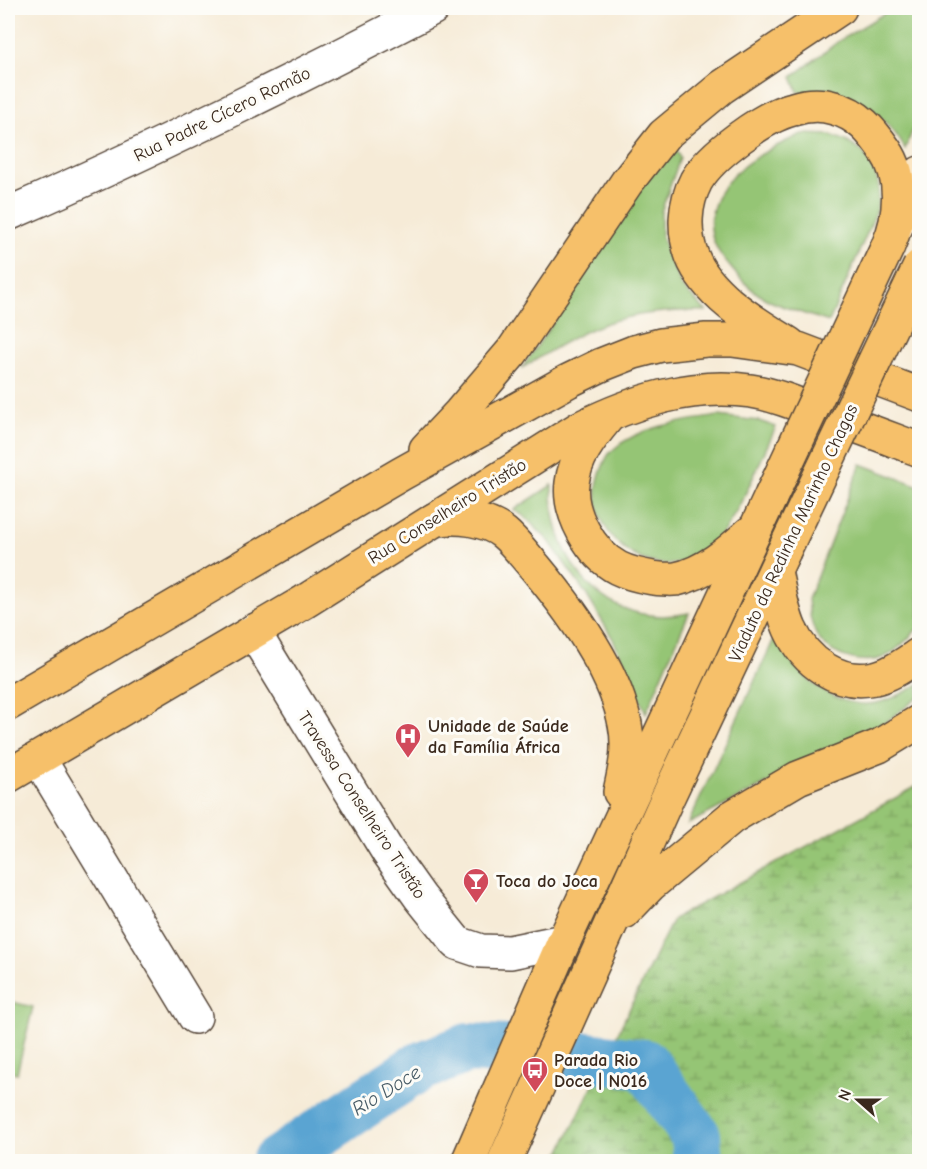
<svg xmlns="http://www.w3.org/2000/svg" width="927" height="1169" viewBox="0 0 927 1169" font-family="'Comic Neue',sans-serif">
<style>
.green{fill:#95c574;stroke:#687849;stroke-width:1.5}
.wetland{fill:url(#wetland-marsh);stroke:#687849;stroke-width:1.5}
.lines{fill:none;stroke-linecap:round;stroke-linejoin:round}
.river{stroke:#5aa4d2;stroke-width:50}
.street-casing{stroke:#57473a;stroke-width:36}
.secondary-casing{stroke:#57473a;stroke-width:36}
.primary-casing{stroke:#57473a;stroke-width:36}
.street{stroke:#fff;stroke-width:33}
.secondary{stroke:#fbe6c4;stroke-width:33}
.primary{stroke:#f6c06b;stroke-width:33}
.primary-bridge-casing{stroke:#57473a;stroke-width:36;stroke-linecap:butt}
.primary-bridge{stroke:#f6c06b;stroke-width:33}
.labels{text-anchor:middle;stroke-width:6;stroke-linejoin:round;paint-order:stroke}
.street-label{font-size:18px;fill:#3b2a1e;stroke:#fdfcf7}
.poi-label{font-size:18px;font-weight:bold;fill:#3b2a1e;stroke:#fdfcf7;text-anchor:start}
.water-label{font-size:20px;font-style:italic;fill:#475b66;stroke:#fdfcf7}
</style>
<defs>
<pattern id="wetland-marsh" width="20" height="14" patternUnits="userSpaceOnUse" patternTransform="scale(1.5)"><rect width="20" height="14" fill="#95c574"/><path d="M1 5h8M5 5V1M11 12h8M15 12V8" fill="none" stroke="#7ba05f"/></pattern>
</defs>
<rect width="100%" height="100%" fill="#fdfcf7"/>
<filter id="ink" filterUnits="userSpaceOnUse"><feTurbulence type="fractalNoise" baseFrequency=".0167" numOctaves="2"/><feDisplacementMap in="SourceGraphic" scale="12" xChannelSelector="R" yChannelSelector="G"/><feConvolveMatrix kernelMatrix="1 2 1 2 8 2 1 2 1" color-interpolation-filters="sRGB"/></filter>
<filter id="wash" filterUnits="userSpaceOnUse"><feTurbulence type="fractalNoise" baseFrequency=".008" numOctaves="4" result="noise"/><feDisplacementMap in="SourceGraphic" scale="24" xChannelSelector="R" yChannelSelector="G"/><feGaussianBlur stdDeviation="1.35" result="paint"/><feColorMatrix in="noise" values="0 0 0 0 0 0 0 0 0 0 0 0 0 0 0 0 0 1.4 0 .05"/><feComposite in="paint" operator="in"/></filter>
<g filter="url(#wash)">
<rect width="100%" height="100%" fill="#f6ebd7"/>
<g class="green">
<path d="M893,8h26v107l-14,34c-26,-49 -58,-46 -107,-57l-6,-15 48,-37z"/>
<path d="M802,134l29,1 15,6 17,11 11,17 5,18 -2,23 -48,112c-20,-7 -42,-13 -61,-22 -16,-8 -30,-23 -41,-37 -13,-15 -19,-31 -15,-50 10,-43 54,-63 90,-79z"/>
<path d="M675,148l5,10 -19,54v23l20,51 25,25c-38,-1 -75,2 -110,16 -26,10 -50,27 -74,41 21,-31 43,-61 62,-93 26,-44 52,-92 91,-127z"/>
<path d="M719,416l40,5 17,6c-16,33 -43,106 -72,125 -55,38 -126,-22 -103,-81 4,-10 6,-17 14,-23 28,-23 70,-27 104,-32z"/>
<path d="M861,464l58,22v141c-9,10 -19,21 -31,28 -21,12 -54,3 -69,-16 -8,-11 -10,-27 -11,-40z"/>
<path d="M552,485c-2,78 55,146 137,128l-43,100 -33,-74 -27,-45 -37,-53 -25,-25 -10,-6z"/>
<path d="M775,637c18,32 48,65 89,67 19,1 40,-11 55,-20v13l-35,26 -196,101z"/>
<path d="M8,1001l25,6 -16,66 -9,-2z"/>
</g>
<path class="wetland" d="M919,785v376h-363l117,-242z"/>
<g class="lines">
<path class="river" d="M276,1162l141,-94 51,-20 77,4 100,12 51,72 2,26"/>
</g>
</g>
<g filter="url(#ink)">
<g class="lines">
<g class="street-casing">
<g id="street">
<path d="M8,214c144,-63 285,-133 425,-206"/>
<path d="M253,631l135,221 32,45 37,46 24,8 29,1 54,-11"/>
<path d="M39,759l156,258"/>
</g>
</g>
<g class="secondary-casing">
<path id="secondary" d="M896,227l24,-54"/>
</g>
<g class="primary-casing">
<g id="primary">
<path d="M789,344c-35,-22 -81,-48 -97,-88 -9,-24 -8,-52 4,-75 15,-26 68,-65 97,-72 13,-4 28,-5 41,-1 24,6 38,23 51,42 19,27 16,67 3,96"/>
<path d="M606,419c-16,19 -31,39 -34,64 -4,30 19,71 46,85 12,6 23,8 35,10 8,1 16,2 23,1 29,-6 53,-27 74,-46"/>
<path d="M426,449l34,-36 52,-61 115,-170 37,-47 58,-48 118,-79"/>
<path d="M434,520c22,-5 52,-1 70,13 11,9 21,23 31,34 35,42 80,103 90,157 5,24 0,45 -5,68"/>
<path d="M775,571c4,19 7,40 15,58 15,33 48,57 85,49 16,-3 31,-15 45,-24"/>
<path d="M8,704l393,-230 167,-93 33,-16 33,-13 27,-7 45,-5h26l66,9 122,46"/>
<path d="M8,776l296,-174 276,-174c54,-27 111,-45 171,-37 26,4 51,15 74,24 32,11 63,23 95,35"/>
<path d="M624,912l26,-27 82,-68 66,-39 81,-32 41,-25"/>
<path d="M468,1162l96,-221 207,-445"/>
<path d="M504,1162l162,-361 118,-250"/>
</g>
</g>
<use href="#street" class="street"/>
<use href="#secondary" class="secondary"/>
<use href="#primary" class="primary"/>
<g class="primary-bridge-casing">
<g id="primary-bridge">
<path d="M771,496l117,-250"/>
<path d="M784,551l136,-285"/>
</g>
</g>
<use href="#primary-bridge" class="primary-bridge"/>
</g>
</g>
<defs>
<g id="hospital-pin" transform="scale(1.35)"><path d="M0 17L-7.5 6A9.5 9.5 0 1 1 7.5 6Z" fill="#d1495b" stroke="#fdfcf7"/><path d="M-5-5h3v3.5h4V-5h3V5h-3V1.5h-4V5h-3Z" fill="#fff"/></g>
<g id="bar-pin" transform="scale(1.35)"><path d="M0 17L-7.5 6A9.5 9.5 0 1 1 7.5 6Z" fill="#d1495b" stroke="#fdfcf7"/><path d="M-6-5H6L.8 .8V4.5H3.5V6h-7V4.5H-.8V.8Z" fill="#fff"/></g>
<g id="bus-pin" transform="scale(1.35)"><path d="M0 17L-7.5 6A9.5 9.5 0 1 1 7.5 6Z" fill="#d1495b" stroke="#fdfcf7"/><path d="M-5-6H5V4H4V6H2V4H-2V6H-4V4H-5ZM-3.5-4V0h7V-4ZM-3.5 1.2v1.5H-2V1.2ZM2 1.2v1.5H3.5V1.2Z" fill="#fff"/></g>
</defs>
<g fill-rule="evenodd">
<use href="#hospital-pin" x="408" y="736"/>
<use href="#bar-pin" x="476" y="881"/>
<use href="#bus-pin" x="535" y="1070"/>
</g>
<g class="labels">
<g class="street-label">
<text transform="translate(222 114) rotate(-26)" y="6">Rua Padre Cícero Romão</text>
<text transform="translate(447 511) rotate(-32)" y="6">Rua Conselheiro Tristão</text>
<text transform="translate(793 533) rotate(-65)" y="6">Viaduto da Redinha Marinho Chagas</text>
<text transform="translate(362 805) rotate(57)" y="6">Travessa Conselheiro Tristão</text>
</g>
<g class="poi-label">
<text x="428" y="732">Unidade de Saúde<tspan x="428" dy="21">da Família África</tspan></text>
<text x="496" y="887">Toca do Joca</text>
<text x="554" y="1066">Parada Rio<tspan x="554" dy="21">Doce | N016</tspan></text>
</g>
<g class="water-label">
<text transform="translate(386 1090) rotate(-32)" y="7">Rio Doce</text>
</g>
</g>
<rect width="927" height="1169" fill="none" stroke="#fdfcf7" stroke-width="30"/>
<g transform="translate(858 1100) rotate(291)" stroke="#fdfcf7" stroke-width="4.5" paint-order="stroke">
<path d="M0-4.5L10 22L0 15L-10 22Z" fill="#3b2a1e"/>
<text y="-9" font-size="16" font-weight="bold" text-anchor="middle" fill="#3b2a1e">N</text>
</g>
</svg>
